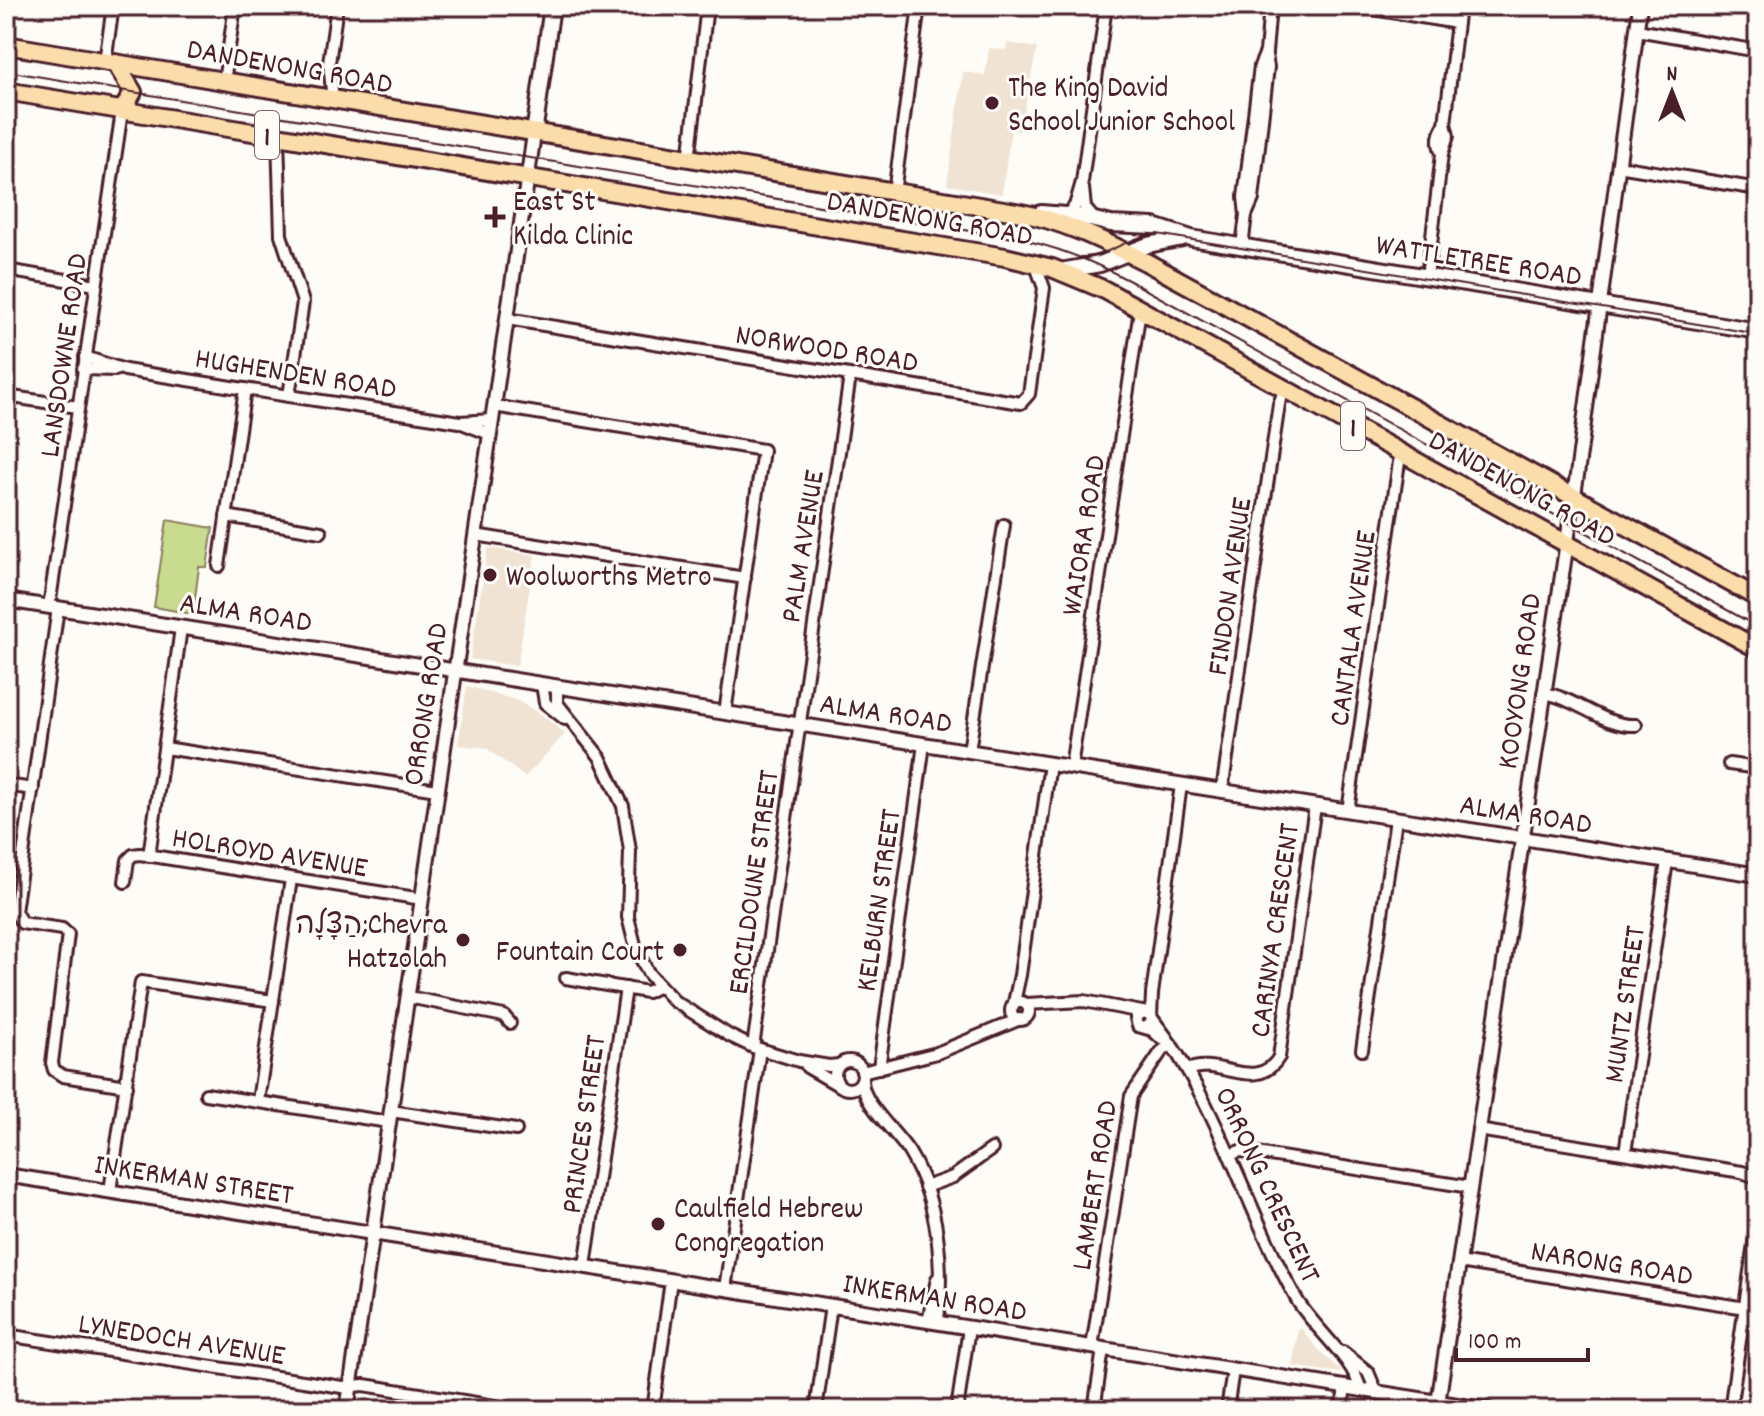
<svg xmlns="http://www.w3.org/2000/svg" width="1764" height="1416" viewBox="0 0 1764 1416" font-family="Dekko,'Playpen Sans Hebrew',sans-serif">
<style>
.built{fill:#f0e3d4}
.green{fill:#c9db8f;stroke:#8a7d5d;stroke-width:2}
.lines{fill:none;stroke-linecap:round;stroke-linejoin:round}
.minor-casing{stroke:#4a1f2b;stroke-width:16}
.tertiary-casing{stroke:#4a1f2b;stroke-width:18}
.secondary-casing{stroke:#4a1f2b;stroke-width:20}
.trunk-casing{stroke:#4a1f2b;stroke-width:22}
.minor{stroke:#fdfcf7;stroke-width:10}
.tertiary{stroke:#fdfcf7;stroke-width:12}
.secondary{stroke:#fdfcf7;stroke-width:14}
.trunk{stroke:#faddab;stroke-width:16}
.tram{stroke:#4a1f2b;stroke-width:2}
.poi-dot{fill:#4a1f2b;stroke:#fdfcf7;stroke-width:3}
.labels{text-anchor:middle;stroke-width:6;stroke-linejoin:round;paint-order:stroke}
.shield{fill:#fdfcf7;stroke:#806168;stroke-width:2}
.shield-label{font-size:28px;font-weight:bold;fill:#4a1f2b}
.street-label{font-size:30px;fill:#4a1f2b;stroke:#fdfcf7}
.poi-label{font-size:30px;fill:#4a1f2b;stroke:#fdfcf7;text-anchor:start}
</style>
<rect width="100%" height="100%" fill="#fdfcf7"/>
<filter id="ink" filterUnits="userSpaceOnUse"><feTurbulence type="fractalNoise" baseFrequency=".0125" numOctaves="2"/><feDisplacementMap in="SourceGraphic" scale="16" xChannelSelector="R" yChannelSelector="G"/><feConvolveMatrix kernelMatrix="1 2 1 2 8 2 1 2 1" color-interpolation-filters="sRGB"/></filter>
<g filter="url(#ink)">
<g class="built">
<path d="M1007,43l30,5 -17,83 -9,-1 -9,64 -55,-9 16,-113 22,3 4,-27 17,2z"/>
<path d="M488,548l47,7 -18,111 -47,-7z"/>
<path d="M467,686l49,14 26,15 23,19 -40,43 -39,-29 -28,-3z"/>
<path d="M1301,1328l16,20 24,23v2l-49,-7 6,-35z"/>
</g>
<path class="green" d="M167,520l46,8 -6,39h-8l-6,47 -39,-7z"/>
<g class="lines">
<g class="minor-casing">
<g id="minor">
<path d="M1356,6l101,17"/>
<path d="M1637,30l121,21"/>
<path d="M105,62l8,-56"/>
<path d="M224,82l11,-76"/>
<path d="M333,100l-4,-37 8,-57"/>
<path d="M278,136l3,99 22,67 -14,94"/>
<path d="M1442,154c-5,-13 -4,-19 3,-30"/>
<path d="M689,160l18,-154"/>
<path d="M1618,166l140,23"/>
<path d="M1083,188l2,20 10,12"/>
<path d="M894,193l25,-187"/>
<path d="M1066,215l9,-9 7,-24 24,-176"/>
<path d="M1246,215l-2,-18 16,-131 6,-14 4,-46"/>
<path d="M1242,246l4,-31 7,-16 15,-132 -2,-12"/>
<path d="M12,271l84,14"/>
<path d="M1427,277l15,-123 6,-18 -3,-12 14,-118"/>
<path d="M507,319l514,84 8,-9 15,-106 -9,-25"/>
<path d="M85,357l40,13 164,26 171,26 32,-2"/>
<path d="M83,369l32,1"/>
<path d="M6,396l72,11"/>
<path d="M494,406l269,44 -38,263"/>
<path d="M462,423l28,11"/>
<path d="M226,516l95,16"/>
<path d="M475,535l270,43"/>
<path d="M219,566l26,-177"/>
<path d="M49,607l73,-496"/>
<path d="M58,608l-43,304 7,11 40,6 6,5 -16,129 2,7 9,6 64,10"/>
<path d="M542,684l3,19 20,16"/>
<path d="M557,686v17l43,54 23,49 7,45 -2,66 8,32 13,25 25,27 56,35 23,11 46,14 30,5 10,-1"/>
<path d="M1543,693c32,4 61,34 93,32"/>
<path d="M165,748l272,42"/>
<path d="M969,751l35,-226"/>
<path d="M1729,764l29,4"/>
<path d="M1071,767l69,-457"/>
<path d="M6,785l27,4"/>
<path d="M1222,791l57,-387 6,-16"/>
<path d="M1348,811l51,-349 5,-8"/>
<path d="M149,856l32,-228"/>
<path d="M125,882l3,-22 5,-5 7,-1 282,45"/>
<path d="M566,978l81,14 12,-6"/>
<path d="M408,997l96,19 6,7"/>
<circle cx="1020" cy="1011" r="9"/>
<path d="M1026,1004l58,-3 58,11"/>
<path d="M1013,1007l7,-32 30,-211"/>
<path d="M1151,1017l1,-23 29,-209"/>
<path d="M1152,1018c66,83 93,190 145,282 15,26 59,62 63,89"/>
<path d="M1146,1028l5,-5 1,-5 -4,-5 -6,-1 -6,6 2,8 14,4 10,9"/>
<path d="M753,1047l97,-671"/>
<path d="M1362,1050l34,-231"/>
<circle cx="849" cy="1075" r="14"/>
<path d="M807,1067l31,18"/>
<path d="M879,1068l45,-324"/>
<path d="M1188,1070c30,-14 69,24 91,-13l36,-251"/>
<path d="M862,1072l75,-19 83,-34"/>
<path d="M862,1080c0,24 34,51 47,72 31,51 34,113 29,171"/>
<path d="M206,1094l183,28"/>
<path d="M258,1101l33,-222"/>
<path d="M391,1111l125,19"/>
<path d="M1478,1130l264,42 16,6"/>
<path d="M1625,1153l42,-292"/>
<path d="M1229,1155l11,-4 10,1 220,35"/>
<path d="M925,1187l28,-10 39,-28"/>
<path d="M110,1191l31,-209 132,19"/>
<path d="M1459,1262l299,48"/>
<path d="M585,1266l41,-278"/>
<path d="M725,1289l35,-240"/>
<path d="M928,1321l9,-42"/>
<path d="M6,1335l336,52 22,-2 156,25"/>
<path d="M1092,1347l39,-251 30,-44 10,-8"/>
<path d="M1343,1352l25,20 8,19"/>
<path d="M653,1410l18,-130"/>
<path d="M816,1410l15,-104"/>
<path d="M957,1410l12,-82"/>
<path d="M1094,1410l9,-61"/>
<path d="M1227,1410l6,-40"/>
<path d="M1342,1410l3,-24"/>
<path d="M1730,1410l28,-194"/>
</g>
</g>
<g class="tertiary-casing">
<g id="tertiary">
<path d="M6,600l1752,275"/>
<path d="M6,1175l1483,235"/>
<path d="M347,1410l187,-1276"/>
<path d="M1437,1410l140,-935 63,-469"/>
</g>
</g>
<g class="secondary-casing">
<g id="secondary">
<path d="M534,134l18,-128"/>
<path d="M1041,213l37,3 33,8 43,2 37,12 567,93"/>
<path d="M1060,271l40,-7 48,-19 35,-7"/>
</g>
</g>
<g class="trunk-casing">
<g id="trunk">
<path d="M6,45l1010,167c47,8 88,29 130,50l612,336"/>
<path d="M116,64l17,28 -11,19"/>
<path d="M6,91l999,166 47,11 53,22 653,359"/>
</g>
</g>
<use href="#minor" class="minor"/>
<use href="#tertiary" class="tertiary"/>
<use href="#secondary" class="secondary"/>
<use href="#trunk" class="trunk"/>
<g class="tram">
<path d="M6,71l1013,168c38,8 76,23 111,42l628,346"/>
<path d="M1081,257c28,0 49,-22 76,-23l601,100"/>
</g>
</g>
</g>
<g class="poi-dot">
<circle cx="992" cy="103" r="8"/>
<path d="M491 205h8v8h8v8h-8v8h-8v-8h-8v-8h8z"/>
<circle cx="490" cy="575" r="8"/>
<circle cx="463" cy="940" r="8"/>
<circle cx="680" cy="950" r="8"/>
<circle cx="658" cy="1224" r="8"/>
</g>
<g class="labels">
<g class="shield">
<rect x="255" y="111" width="24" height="48" rx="6"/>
<rect x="1341" y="402" width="24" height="48" rx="6"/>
</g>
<g class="shield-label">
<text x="267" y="145">1</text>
<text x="1353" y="436">1</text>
</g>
<g class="street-label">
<text transform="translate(290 65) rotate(10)" y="10">DANDENONG ROAD</text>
<text transform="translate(930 217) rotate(10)" y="10">DANDENONG ROAD</text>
<text transform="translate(1479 259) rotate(9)" y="10">WATTLETREE ROAD</text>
<text transform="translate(827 347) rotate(9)" y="10">NORWOOD ROAD</text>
<text transform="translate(62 355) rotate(-82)" y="10">LANSDOWNE ROAD</text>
<text transform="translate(296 372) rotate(9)" y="10">HUGHENDEN ROAD</text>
<text transform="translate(1523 487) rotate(29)" y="10">DANDENONG ROAD</text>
<text transform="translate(1082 535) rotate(-81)" y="10">WAIORA ROAD</text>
<text transform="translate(801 546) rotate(-81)" y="10">PALM AVENUE</text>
<text transform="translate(1228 586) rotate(-82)" y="10">FINDON AVENUE</text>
<text transform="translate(246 611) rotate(9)" y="10">ALMA ROAD</text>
<text transform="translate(1351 628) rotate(-82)" y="10">CANTALA AVENUE</text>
<text transform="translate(1518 681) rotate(-82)" y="10">KOOYONG ROAD</text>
<text transform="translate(424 704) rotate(-81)" y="10">ORRONG ROAD</text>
<text transform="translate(886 712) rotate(9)" y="10">ALMA ROAD</text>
<text transform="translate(1526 813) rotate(9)" y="10">ALMA ROAD</text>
<text transform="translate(270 851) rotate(9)" y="10">HOLROYD AVENUE</text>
<text transform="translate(752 882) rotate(-82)" y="10">ERCILDOUNE STREET</text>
<text transform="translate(877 900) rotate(-82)" y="10">KELBURN STREET</text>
<text transform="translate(1273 930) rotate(-82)" y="10">CARINYA CRESCENT</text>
<text transform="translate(1623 1004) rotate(-82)" y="10">MUNTZ STREET</text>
<text transform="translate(582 1124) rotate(-82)" y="10">PRINCES STREET</text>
<text transform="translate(194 1178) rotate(9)" y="10">INKERMAN STREET</text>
<text transform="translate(1269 1184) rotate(65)" y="10">ORRONG CRESCENT</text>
<text transform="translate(1093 1185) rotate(-81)" y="10">LAMBERT ROAD</text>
<text transform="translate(1612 1262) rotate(9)" y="10">NARONG ROAD</text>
<text transform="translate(935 1296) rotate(9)" y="10">INKERMAN ROAD</text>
<text transform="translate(182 1338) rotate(9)" y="10">LYNEDOCH AVENUE</text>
</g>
<g class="poi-label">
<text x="1008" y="96">The King David<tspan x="1008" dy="34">School Junior School</tspan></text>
<text x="513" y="210">East St<tspan x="513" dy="34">Kilda Clinic</tspan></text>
<text x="506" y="585">Woolworths Metro</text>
<text x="447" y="933" text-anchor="end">הַצָּלָה;Chevra<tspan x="447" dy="34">Hatzolah</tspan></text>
<text x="664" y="960" text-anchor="end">Fountain Court</text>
<text x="674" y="1217">Caulfield Hebrew<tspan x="674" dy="34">Congregation</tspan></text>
</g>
</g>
<rect width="1764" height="1416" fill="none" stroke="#fdfcf7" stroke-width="32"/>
<rect x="16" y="16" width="1732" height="1384" fill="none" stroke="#4a1f2b" stroke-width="3" filter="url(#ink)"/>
<g transform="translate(1672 92)" stroke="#fdfcf7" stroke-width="6" paint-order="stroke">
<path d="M0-6L14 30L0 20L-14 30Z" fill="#4a1f2b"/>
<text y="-12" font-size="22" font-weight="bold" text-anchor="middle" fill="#4a1f2b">N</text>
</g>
<path d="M1456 1348v12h132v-12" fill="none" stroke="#4a1f2b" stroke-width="4"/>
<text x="1468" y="1348" font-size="24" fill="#4a1f2b" stroke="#fdfcf7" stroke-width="6" paint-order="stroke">100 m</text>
</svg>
